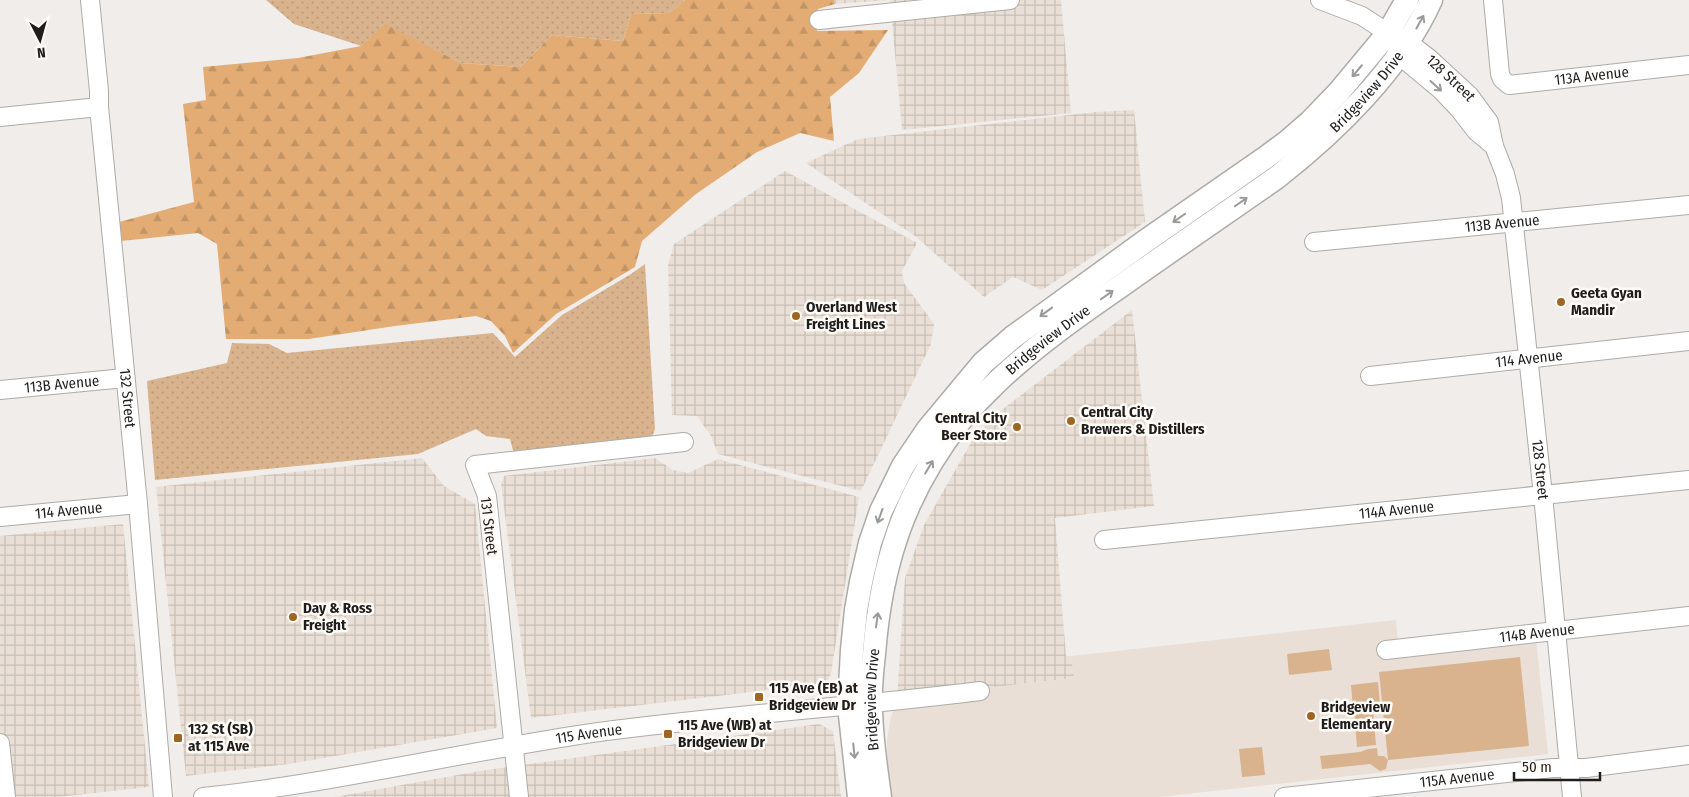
<svg xmlns="http://www.w3.org/2000/svg" width="1689" height="797" viewBox="0 0 1689 797" font-family="'Fira Sans Condensed',sans-serif">
<style>
.built{fill:#e9dfd6}
.industrial{fill:url(#industrial-grid)}
.grass{fill:url(#grass-dots)}
.forest{fill:url(#forest-firs)}
.park{fill:#d8b38e}
.lines{fill:none;stroke-linecap:round;stroke-linejoin:round}
.minor-casing{stroke:#aeaba7;stroke-width:20}
.major-casing{stroke:#aeaba7;stroke-width:25}
.minor{stroke:#fff;stroke-width:18}
.major{stroke:#fff;stroke-width:22}
.oneway{stroke:#9a9a99}
.poi-dot{fill:#9e6623;stroke:#fffbf7;stroke-width:2}
.labels{text-anchor:middle;stroke-width:5;stroke-linejoin:round;paint-order:stroke}
.street-label{font-size:15px;fill:#1f1e1c;stroke:#fffbf7}
.poi-label{font-size:15px;font-weight:bold;fill:#1f1e1c;stroke:#fffbf7;text-anchor:start}
</style>
<defs>
<pattern id="industrial-grid" width="8" height="8" patternUnits="userSpaceOnUse" patternTransform="scale(1.25)"><rect width="8" height="8" fill="#e9dfd6"/><path d="M0 4h8M4 0v8" fill="none" stroke="#c7bfb7"/></pattern>
<pattern id="grass-dots" width="8" height="8" patternUnits="userSpaceOnUse" patternTransform="scale(1.25)"><rect width="8" height="8" fill="#d8b38e"/><path d="M2 2h.1M6 6h.1" fill="none" stroke="#b99a7a" stroke-width="1.8" stroke-linecap="round"/></pattern>
<pattern id="forest-firs" width="22" height="20" patternUnits="userSpaceOnUse" patternTransform="scale(1.25)"><rect width="22" height="20" fill="#e3ac74"/><path d="M5 1l3.5 6h-7zM16 11l3.5 6h-7z" fill="#c29464"/></pattern>
</defs>
<rect width="100%" height="100%" fill="#f1edea"/>
<path class="built" d="M1396,620l3,34 137,-15 12,115 -389,43h-271l-1,-57 3,-19 7,-23 176,-20 -2,-22z"/>
<g class="industrial">
<path d="M834,0h227l10,113 -169,17 -12,-130 -55,4z"/>
<path d="M1134,110l11,112 -103,68 -29,-13 -29,20 -69,-61 -109,-73 52,-24 238,-27z"/>
<path d="M785,171l132,72 -15,28 2,12 30,41 -3,20 -70,147 -143,-37 -7,-18 -14,-20 -25,-1 -4,-150 6,-21z"/>
<path d="M1132,310l22,196 -99,12 11,138h5l3,22 -177,20 8,-120 19,-53 49,-86 26,-27z"/>
<path d="M422,458l22,28 31,18 22,224 -208,36 -103,12 -30,-289z"/>
<path d="M655,458l18,12 15,3 30,-14 141,38 -28,176 -4,10 -296,35 -30,-234 3,-8z"/>
<path d="M123,524l26,263 -91,10h-58v-261z"/>
<path d="M819,724l14,7 8,66h-506l145,-26z"/>
</g>
<g class="grass">
<path d="M266,0h419l-16,13 -38,1 -8,27 -71,-6 -32,32 -59,-4 -76,-38 -24,21 -67,-22z"/>
<path d="M645,264l10,165 -3,8 -138,17 -4,-15 -24,-3 -10,-7 -58,25 -263,26 -8,-99 80,-18 5,-20 37,1 18,9 206,-20 22,24 47,-42 69,-41z"/>
</g>
<path class="forest" d="M685,0h149l1,4 -17,5 -1,22 71,-1 -29,43 -29,24 4,44 -34,-8 -43,19 -61,42 -54,47 -7,26 -79,47 -43,39 -8,-17 -14,-15 -15,-5 -81,10 -86,13h-83l-9,-95 -19,-11 -77,8 -2,-19 75,-20 -11,-98 23,-4 -3,-33 95,-9 63,-12 24,-22 76,39 59,4 32,-32 71,6 8,-27 38,-1z"/>
<g class="park">
<path d="M1329,649l3,21 -43,5 -2,-21z"/>
<path d="M1520,657l9,89 -141,14 -2,9 -6,2 -10,-7 -48,5 -2,-13 40,-4 8,-3 9,-1 1,8h6l4,4 -9,-88z"/>
<path d="M1378,682l2,23 -27,3 -2,-23z"/>
<path d="M1373,710l3,35 -19,2 -3,-35z"/>
<path d="M1262,747l3,28 -23,2 -3,-28z"/>
</g>
<g class="lines">
<g class="minor-casing">
<g id="minor">
<path id="s1" d="M90,0l9,91v16l39,397 25,293"/>
<path id="s2" d="M1320,0l42,16 26,17 20,9 22,17 39,36 20,27 5,24 11,28 6,24 32,297 29,302"/>
<path id="s3" d="M1493,0l7,74 2,5 7,6 180,-20"/>
<path d="M819,20l191,-20"/>
<path d="M1394,44l5,11 42,35 18,19 17,22 18,15"/>
<path d="M0,117l99,-10"/>
<path id="s4" d="M1314,242l375,-37"/>
<path id="s5" d="M1370,376l319,-35"/>
<path id="s6" d="M0,390l125,-12"/>
<path id="s7" d="M0,517l138,-13"/>
<path id="s8" d="M1104,540l585,-60"/>
<path id="s9" d="M1386,650l303,-34"/>
<path d="M0,743l6,54"/>
<path id="s10" d="M203,797c133,-14 263,-46 396,-65 127,-17 254,-25 381,-41"/>
<path d="M519,797l-32,-301 -12,-31 209,-23"/>
<path id="s11" d="M1284,797l269,-29h33l103,-13"/>
</g>
</g>
<g class="major-casing">
<g id="major">
<path d="M859,797l-10,-91 3,-56 4,-40 5,-28 9,-39 11,-32 22,-45 25,-37 55,-66 30,-26 134,-97 118,-82 23,-17 23,-20 27,-28 50,-60 19,-33"/>
<path id="s12" d="M880,797c-4,-30 -9,-61 -9,-91 -1,-18 1,-35 3,-52 7,-90 30,-161 86,-233 11,-14 25,-27 38,-40 37,-35 78,-64 120,-93 52,-37 105,-73 158,-110 59,-46 124,-109 155,-178"/>
</g>
</g>
<use href="#minor" class="minor"/>
<use href="#major" class="major"/>
</g>
<defs><path id="oneway-shaft" d="M-6 0H5M1.5-3L5.5 0L1.5 3" fill="none" stroke-width="1.6" stroke-linecap="round" stroke-linejoin="round" transform="scale(1.25)"/></defs>
<g class="oneway">
<use href="#oneway-shaft" transform="translate(1420 22) rotate(-61)"/>
<use href="#oneway-shaft" transform="translate(1357 71) rotate(130)"/>
<use href="#oneway-shaft" transform="translate(1436 86) rotate(42)"/>
<use href="#oneway-shaft" transform="translate(1241 202) rotate(-35)"/>
<use href="#oneway-shaft" transform="translate(1179 218) rotate(145)"/>
<use href="#oneway-shaft" transform="translate(1107 295) rotate(-35)"/>
<use href="#oneway-shaft" transform="translate(1046 312) rotate(144)"/>
<use href="#oneway-shaft" transform="translate(929 467) rotate(-59)"/>
<use href="#oneway-shaft" transform="translate(880 516) rotate(110)"/>
<use href="#oneway-shaft" transform="translate(877 620) rotate(-82)"/>
<use href="#oneway-shaft" transform="translate(854 751) rotate(84)"/>
</g>
<g class="poi-dot">
<circle cx="1561" cy="302" r="5"/>
<circle cx="796" cy="316" r="5"/>
<circle cx="1071" cy="421" r="5"/>
<circle cx="1017" cy="427" r="5"/>
<circle cx="293" cy="617" r="5"/>
<rect x="754" y="692" width="10" height="10" rx="2.5"/>
<circle cx="1311" cy="716" r="5"/>
<rect x="663" y="729" width="10" height="10" rx="2.5"/>
<rect x="173" y="733" width="10" height="10" rx="2.5"/>
</g>
<g class="labels">
<g class="street-label">
<text dy="5" stroke="none"><textPath href="#s3" startOffset="172">113A Avenue</textPath></text>
<text dy="5" stroke="none"><textPath href="#s2" startOffset="154">128 Street</textPath></text>
<text dy="5" stroke="none"><textPath href="#s12" startOffset="921">Bridgeview Drive</textPath></text>
<text dy="5" stroke="none"><textPath href="#s4" startOffset="189">113B Avenue</textPath></text>
<text dy="5" stroke="none"><textPath href="#s12" startOffset="516">Bridgeview Drive</textPath></text>
<text dy="5" stroke="none"><textPath href="#s5" startOffset="160">114 Avenue</textPath></text>
<text dy="5" stroke="none"><textPath href="#s6" startOffset="62">113B Avenue</textPath></text>
<text dy="5" stroke="none"><textPath href="#s1" startOffset="400">132 Street</textPath></text>
<text dy="5" stroke="none"><textPath href="#s2" startOffset="565">128 Street</textPath></text>
<text dy="5" stroke="none"><textPath href="#s7" startOffset="69">114 Avenue</textPath></text>
<text dy="5" stroke="none"><textPath href="#s8" startOffset="294">114A Avenue</textPath></text>
<text transform="translate(489 526) rotate(83)" y="5">131 Street</text>
<text dy="5" stroke="none"><textPath href="#s9" startOffset="152">114B Avenue</textPath></text>
<text dy="5" stroke="none"><textPath href="#s12" startOffset="98">Bridgeview Drive</textPath></text>
<text dy="5" stroke="none"><textPath href="#s10" startOffset="391">115 Avenue</textPath></text>
<text dy="5" stroke="none"><textPath href="#s11" startOffset="174">115A Avenue</textPath></text>
</g>
<g class="poi-label">
<text x="1571" y="298">Geeta Gyan<tspan x="1571" dy="17">Mandir</tspan></text>
<text x="806" y="312">Overland West<tspan x="806" dy="17">Freight Lines</tspan></text>
<text x="1081" y="417">Central City<tspan x="1081" dy="17">Brewers &amp; Distillers</tspan></text>
<text x="1007" y="423" text-anchor="end">Central City<tspan x="1007" dy="17">Beer Store</tspan></text>
<text x="303" y="613">Day &amp; Ross<tspan x="303" dy="17">Freight</tspan></text>
<text x="769" y="693">115 Ave (EB) at<tspan x="769" dy="17">Bridgeview Dr</tspan></text>
<text x="1321" y="712">Bridgeview<tspan x="1321" dy="17">Elementary</tspan></text>
<text x="678" y="730">115 Ave (WB) at<tspan x="678" dy="17">Bridgeview Dr</tspan></text>
<text x="188" y="734">132 St (SB)<tspan x="188" dy="17">at 115 Ave</tspan></text>
</g>
</g>
<g transform="translate(40 40) rotate(174)" stroke="#fffbf7" stroke-width="4" paint-order="stroke">
<path d="M0-4L9 19L0 12L-9 19Z" fill="#1f1e1c"/>
<text y="-8" font-size="14" font-weight="bold" text-anchor="middle" fill="#1f1e1c">N</text>
</g>
<path d="M1514 772v8h86v-8" fill="none" stroke="#1f1e1c" stroke-width="2.5"/>
<text x="1522" y="772" font-size="15" fill="#1f1e1c" stroke="#fffbf7" stroke-width="4" paint-order="stroke">50 m</text>
</svg>
